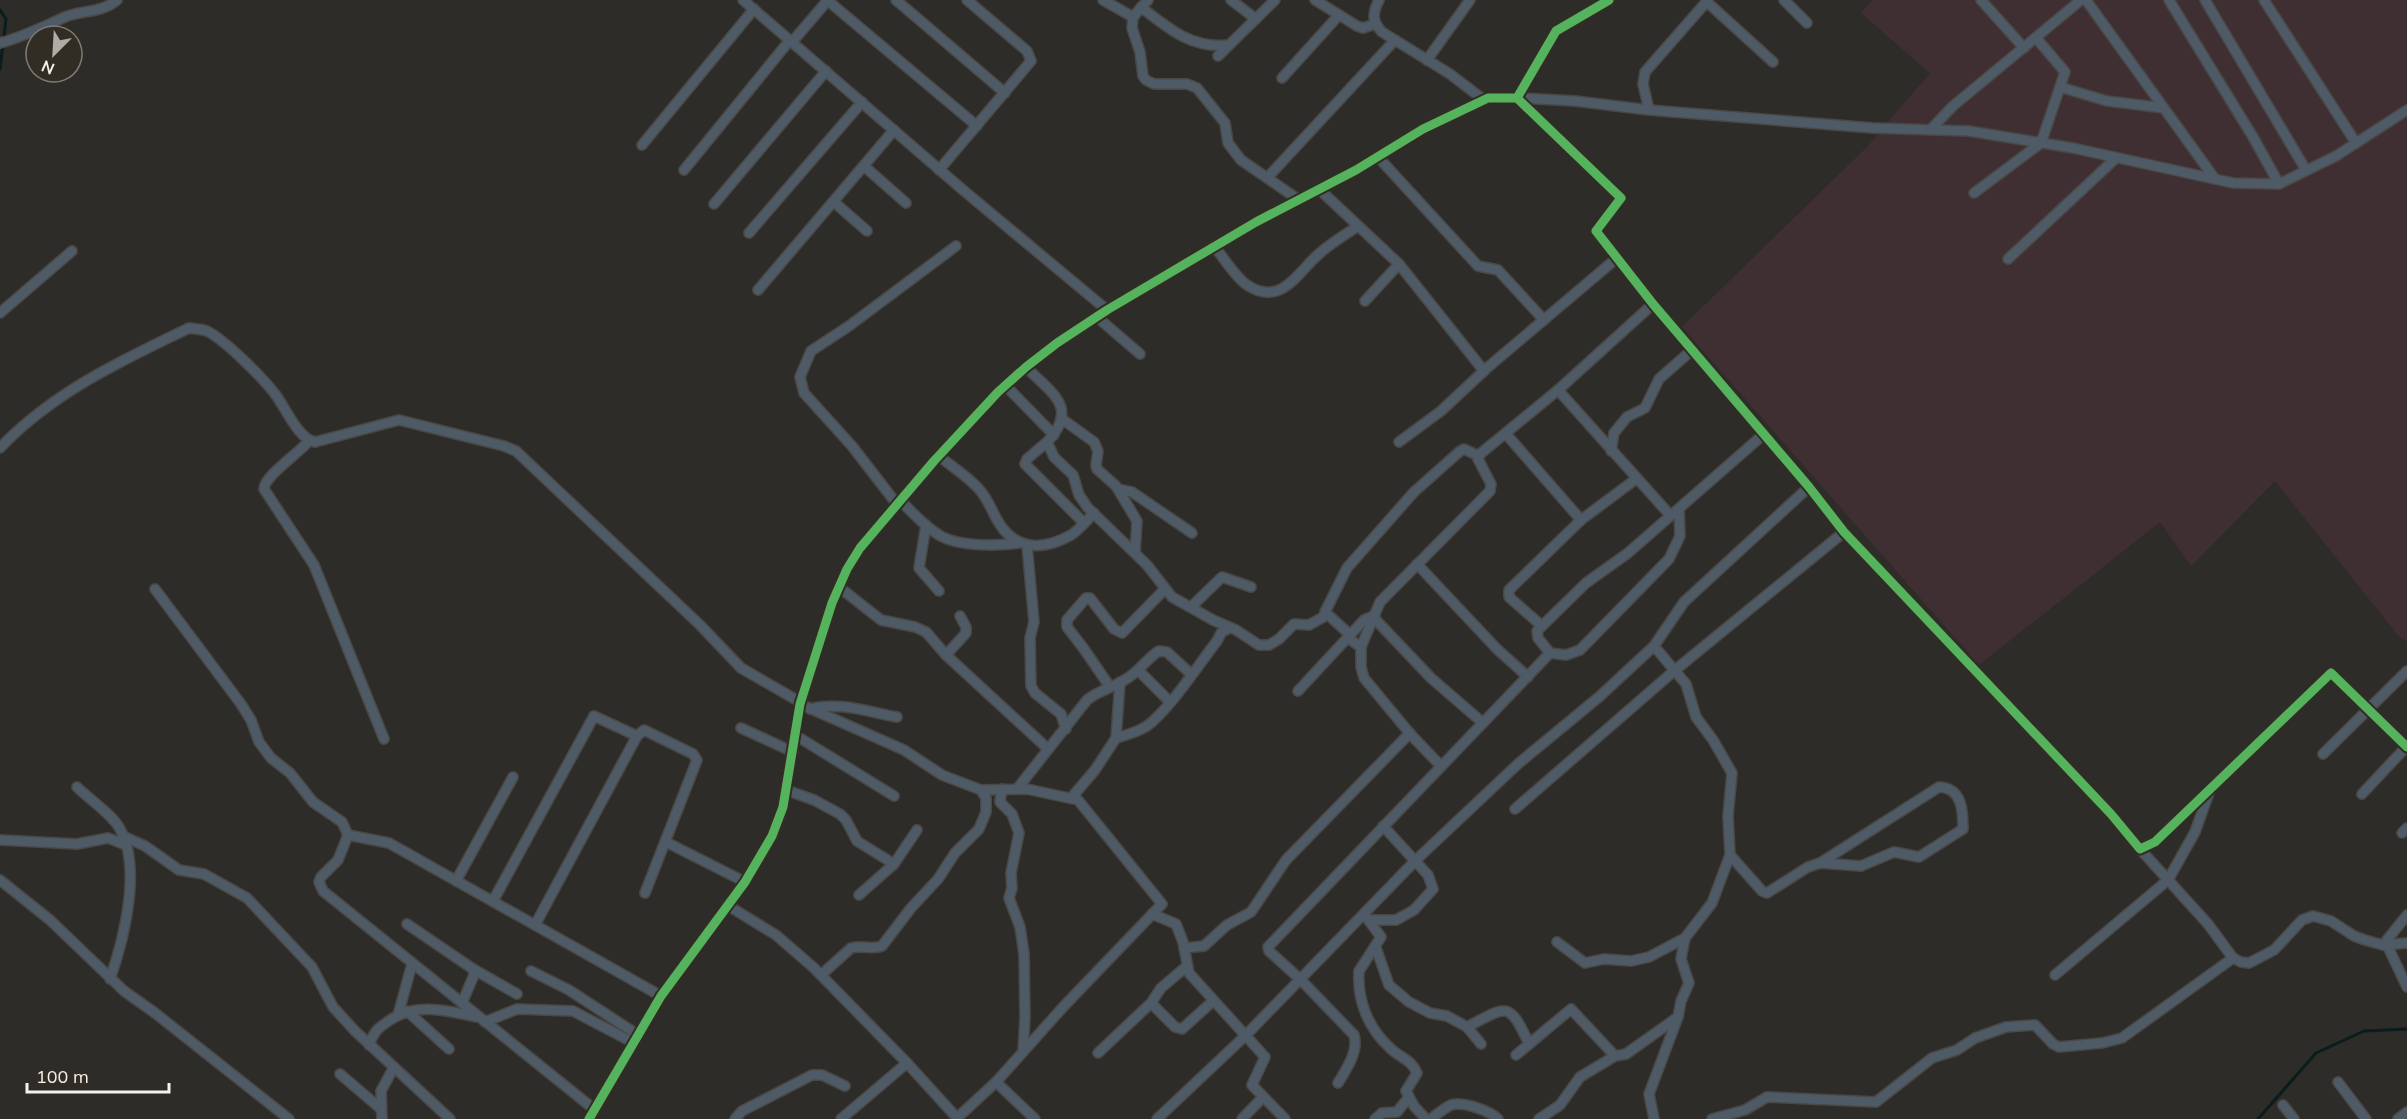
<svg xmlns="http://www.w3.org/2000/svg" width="2407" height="1119" viewBox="0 0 2407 1119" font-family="Mulish,sans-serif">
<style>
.industrial{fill:#402f32}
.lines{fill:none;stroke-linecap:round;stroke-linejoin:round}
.stream{stroke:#0b1c1e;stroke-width:3}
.minor-casing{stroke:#494844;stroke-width:12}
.minor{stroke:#4e5b67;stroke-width:9}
.cycleway-casing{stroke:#322d24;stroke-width:13}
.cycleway{stroke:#56b35d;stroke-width:9}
</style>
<rect width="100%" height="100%" fill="#2e2c28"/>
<path class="industrial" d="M1872,0h535v642l-10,-8 -122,-153 -84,85 -31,-44 -181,143 -297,-338 186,-181 62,-73 -69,-60z"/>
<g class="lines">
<g class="stream">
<path d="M0,10l6,9 -6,50"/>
<path d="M2258,1119l58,-66 48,-22 43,-2"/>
</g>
<g class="minor-casing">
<g id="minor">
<path d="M743,0l220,190 144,120"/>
<path d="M827,0l150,126"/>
<path d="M896,0l109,93"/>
<path d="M1103,0l30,17"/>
<path d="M1148,0l-15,17 -1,11 8,24 3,24 3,4 8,4h33l10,4 28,35 3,20 13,17 58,40"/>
<path d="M1231,0l25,19"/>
<path d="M1315,0l42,26 6,2 12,-4"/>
<path d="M1379,0c-7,14 -7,21 3,32l68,42 34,26"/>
<path d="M1784,0l23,23"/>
<path d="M1981,0l43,48"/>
<path d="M2086,0l129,179"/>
<path d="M2169,0l84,137 26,47"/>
<path d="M2205,0l101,170"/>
<path d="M2264,0l92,143"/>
<path d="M1707,2l66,60"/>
<path d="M1141,7c28,22 51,42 88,38"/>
<path d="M792,42l36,-42"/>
<path d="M0,43c23,-6 43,-16 65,-26 17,-7 37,-4 52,-17"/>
<path d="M1218,56l57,-56"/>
<path d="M1427,60l43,-60"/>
<path d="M1282,78l57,-63"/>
<path d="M2060,87l47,14 57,7"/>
<path d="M1517,98l104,100 -25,33 57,73 156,183 35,45 267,282 29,35 15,-7 176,-169 76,74"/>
<path d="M1517,98l58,3 74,9 224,18 96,3 104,17 160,35 46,1 57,-28 71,-46"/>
<path d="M1649,110l-6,-26 2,-12 63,-72"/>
<path d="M1930,130l23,-24 128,-106"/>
<path d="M642,145l112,-136"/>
<path d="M1378,157l100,109 20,4 46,50"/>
<path d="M864,166l42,37"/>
<path d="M684,170l106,-130"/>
<path d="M939,170l92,-109 -4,-10 -60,-51"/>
<path d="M1268,177l127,-137"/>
<path d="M1320,190l79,74 85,107"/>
<path d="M1974,193l67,-50 24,-71 -28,-33"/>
<path d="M834,202l33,29"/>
<path d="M714,204l112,-133"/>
<path d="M749,233l113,-131"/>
<path d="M1214,246c10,12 21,31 33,39 35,23 51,-14 73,-32 11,-10 25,-18 38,-27"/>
<path d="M2008,259l108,-101"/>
<path d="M758,290l136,-160"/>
<path d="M1365,301l34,-37"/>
<path d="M0,313l72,-62"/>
<path d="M1097,317l43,37"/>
<path d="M1026,367c25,26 54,40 21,75l7,15 19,18 6,20 9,13 59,57 25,32 41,23 23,10 23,15h10l10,-6 15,-15 15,1 18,-10"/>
<path d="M1005,385l49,50"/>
<path d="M1558,390l112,125"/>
<path d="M1062,419l32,23 4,9 -2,14 1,4 19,17 21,35 -2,31"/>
<path d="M1506,434l75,86"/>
<path d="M309,441c-10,12 -45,35 -45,48l50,76 70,174"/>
<path d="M1047,442l-20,17 -2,5 59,59"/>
<path d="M1399,442l42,-31 46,-43 130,-110"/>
<path d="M0,448c52,-55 122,-88 189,-120 6,1 12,1 18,3 18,9 56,47 68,63 11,14 23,45 40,48l84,-22 105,26 12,5 184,174 41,43 59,34"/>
<path d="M1611,451l3,-18 13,-16 18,-9 14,-29 33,-29"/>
<path d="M939,456c12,10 28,20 39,32 10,10 14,24 21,35 17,28 46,27 72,12 8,-5 16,-15 23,-22"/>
<path d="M1118,489l14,3 60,41"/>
<path d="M900,500c12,12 24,26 39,35 19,12 59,11 80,8"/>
<path d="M896,503l-44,-57 -48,-53 -4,-16 11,-26 38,-25 107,-80"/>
<path d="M1679,510l1,26 -11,23 -89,91 -14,5 -16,-2 -12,-15 -1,-7 5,-5 44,-43 42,-30 136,-119"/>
<path d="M926,525l-7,43 20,23"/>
<path d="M1027,545l7,77 -4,16 1,48 4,7 26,21 5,15"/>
<path d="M1417,564l80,85 31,28"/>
<path d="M839,587l42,33 34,7 11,5 20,23 101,93"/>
<path d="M155,589l86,115 10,16 8,22 12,16 19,15 23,29 29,20 6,13 -10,25 -17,17 -2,5 4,9 272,219"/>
<path d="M1191,607l31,-30 29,10"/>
<path d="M1374,618l57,60 52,45"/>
<path d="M1542,626l-33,-29v-7l72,-70 55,-41"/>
<path d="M1361,647l-12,-8 -2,-7 -22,-20 22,-44 67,-76 45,-40 5,-3 15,7"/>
<path d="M946,655l20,-22v-6l-6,-11"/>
<path d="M1138,670l32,32"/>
<path d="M1110,687l-26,-38 -17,-22v-7l19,-22h4l24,31 8,4 43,-44"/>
<path d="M1298,691l66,-71 11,-5"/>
<path d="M800,704l104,46 38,25 39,15 46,-1 51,11 84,104 -98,102 -68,76 -40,37"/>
<path d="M810,709c27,-8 59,3 87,8"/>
<path d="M741,728l52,24"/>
<path d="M795,735l99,61"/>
<path d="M1116,738c11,-3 22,-6 31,-12 23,-17 52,-62 70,-85l4,-8 8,-5"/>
<path d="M2323,754l84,-83"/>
<path d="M1441,766l-29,-30 -48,-58 -3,-11v-20l19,-45 110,-111 1,-7 -13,-25 2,-5 78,-64 95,-86"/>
<path d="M77,787c12,12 36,28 43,42 22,39 4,110 -10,150"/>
<path d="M1002,789l-2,13 12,12 7,19 -8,40 1,15 -3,10 11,29 4,27 1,63 -2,35"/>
<path d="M1017,789l70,-89c12,-10 26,-12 39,-21 13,-7 21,-21 33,-28l8,1 24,22"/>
<path d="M786,790l28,10 26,14 6,6 11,21 37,23"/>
<path d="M2362,794l45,-48"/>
<path d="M1072,797l23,-27 21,-32 4,-56"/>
<path d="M1515,809l159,-138 170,-139"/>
<path d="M2402,833l5,-5"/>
<path d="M348,835l41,8 272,153"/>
<path d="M123,836l22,10 34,24 25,4 43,24 65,69 21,40 22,24 95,88"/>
<path d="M0,840l77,4 31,-6 18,7"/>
<path d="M666,842l79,40"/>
<path d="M2140,849l68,75 25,34 8,4 8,1 25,-13 28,-30 11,-4 18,5 23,15 11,4 18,5 24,-2"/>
<path d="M1730,855l32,36 5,2 41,-26 12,-4 41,3 33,-14 25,5 44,-28c0,-19 -1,-41 -24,-42l-119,76"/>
<path d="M0,880l50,40 74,71 31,22 134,106"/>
<path d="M456,881l57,-104"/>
<path d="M859,895l35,-31 23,-34"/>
<path d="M493,901l101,-185 43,20"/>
<path d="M727,905l49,30 38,33 93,95 51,56"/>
<path d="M1152,914l24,10 7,18 6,31 76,84 -13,28 33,34"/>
<path d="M1364,914l17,23 -22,34c-2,29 9,57 31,77 10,10 21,11 27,25l-11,18 8,15 12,13"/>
<path d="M1369,920h27l18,-10 19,-21 -5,-14 -45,-49"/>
<path d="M407,924l66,45 1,6 -12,28"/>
<path d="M535,925l102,-189 7,-6 49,24 4,6 -52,133"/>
<path d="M1557,942l28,21 19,-4 27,2 18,-4 36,-19 27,-35 18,-48 -2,-39 4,-43 -19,-33 -17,-23 -10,-33 -32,-38"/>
<path d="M2383,945l24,-30"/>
<path d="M2387,945l20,42"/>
<path d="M1184,948l20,-2 23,-21 24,-13 35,-52 124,-127"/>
<path d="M1376,948l13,37 20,17 21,11 17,3 20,11 14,17"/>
<path d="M473,969l44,25"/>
<path d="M531,971l38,19 69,45"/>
<path d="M821,975l30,-27c11,-3 22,2 31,-2l29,-38 27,-29 17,-26 24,-24 7,-17v-14l-5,-8"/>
<path d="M2055,975l113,-95 27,-48 15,-42"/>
<path d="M1151,1003l24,24 7,2 31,-28"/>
<path d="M407,1011l42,38"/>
<path d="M398,1015l14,-51"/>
<path d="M485,1022l32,-13 56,2 61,32"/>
<path d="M1467,1027c40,-21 42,-27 62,17"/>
<path d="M369,1045c6,-15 8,-16 21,-25 27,-18 57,-9 87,-3"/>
<path d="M1098,1053l53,-50 10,-15 26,-22"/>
<path d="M1516,1055l55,-46 44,47"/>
<path d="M340,1074l41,35"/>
<path d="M996,1082l39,37"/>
<path d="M2338,1082l28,37"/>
<path d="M1338,1083c8,-13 21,-32 16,-48l-53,-55 -32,-29 -1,-4 282,-294"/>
<path d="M2283,1105l11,14"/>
<path d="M382,1119l-1,-28 13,-24"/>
<path d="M589,1119l72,-123 84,-114 27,-46 11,-29 17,-103 32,-101 15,-34 13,-21 74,-87 64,-69 28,-25 31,-24 50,-33 149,-88 100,-52 67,-41 65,-31h29l39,-67 53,-31"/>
<path d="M735,1119l7,-8 70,-36h10l23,11"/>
<path d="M841,1119l66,-56"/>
<path d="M1157,1119l88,-83 171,-176 103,-97 80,-66 55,-51 30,-44 125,-115"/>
<path d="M1242,1119l21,-22"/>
<path d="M1375,1119l7,-6 15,-1 12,-15"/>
<path d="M1430,1119c7,-4 14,-11 21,-14 12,-4 39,6 47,14"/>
<path d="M1539,1119l21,-14 20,-28 35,-21 11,-2 52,-37 3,-16 8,-18 -8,-24 4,-21"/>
<path d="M1654,1119l-5,-25 29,-77"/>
<path d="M1712,1119l33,-9 22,-13 109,5 56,-44 25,-8 18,-12 31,-11 29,-2 18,19 6,3 43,-4 20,-5 111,-80"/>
<path d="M2398,1119l9,-7"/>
</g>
</g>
<use href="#minor" class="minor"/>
<g class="cycleway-casing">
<g id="cycleway">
<path d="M1517,98l104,100 -25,33 57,73 156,183 35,45 267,282 29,35 15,-7 176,-169 76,74"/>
<path d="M589,1119l72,-123 84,-114 27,-46 11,-29 17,-103 32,-101 15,-34 13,-21 74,-87 64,-69 28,-25 31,-24 50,-33 149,-88 100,-52 67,-41 65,-31h29l39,-67 53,-31"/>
</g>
</g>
<use href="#cycleway" class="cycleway"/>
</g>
<g transform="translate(54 54) rotate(204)"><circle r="28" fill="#322d24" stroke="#807c74" stroke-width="1.5"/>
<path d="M0-4.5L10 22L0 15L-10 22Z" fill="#afada7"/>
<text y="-9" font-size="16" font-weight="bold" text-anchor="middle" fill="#f5f2ec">N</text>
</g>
<path d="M27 1083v9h142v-9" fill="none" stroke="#f5f2ec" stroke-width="3"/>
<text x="36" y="1083" font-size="18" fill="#f5f2ec" stroke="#322d24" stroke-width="4.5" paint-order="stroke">100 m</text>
</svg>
